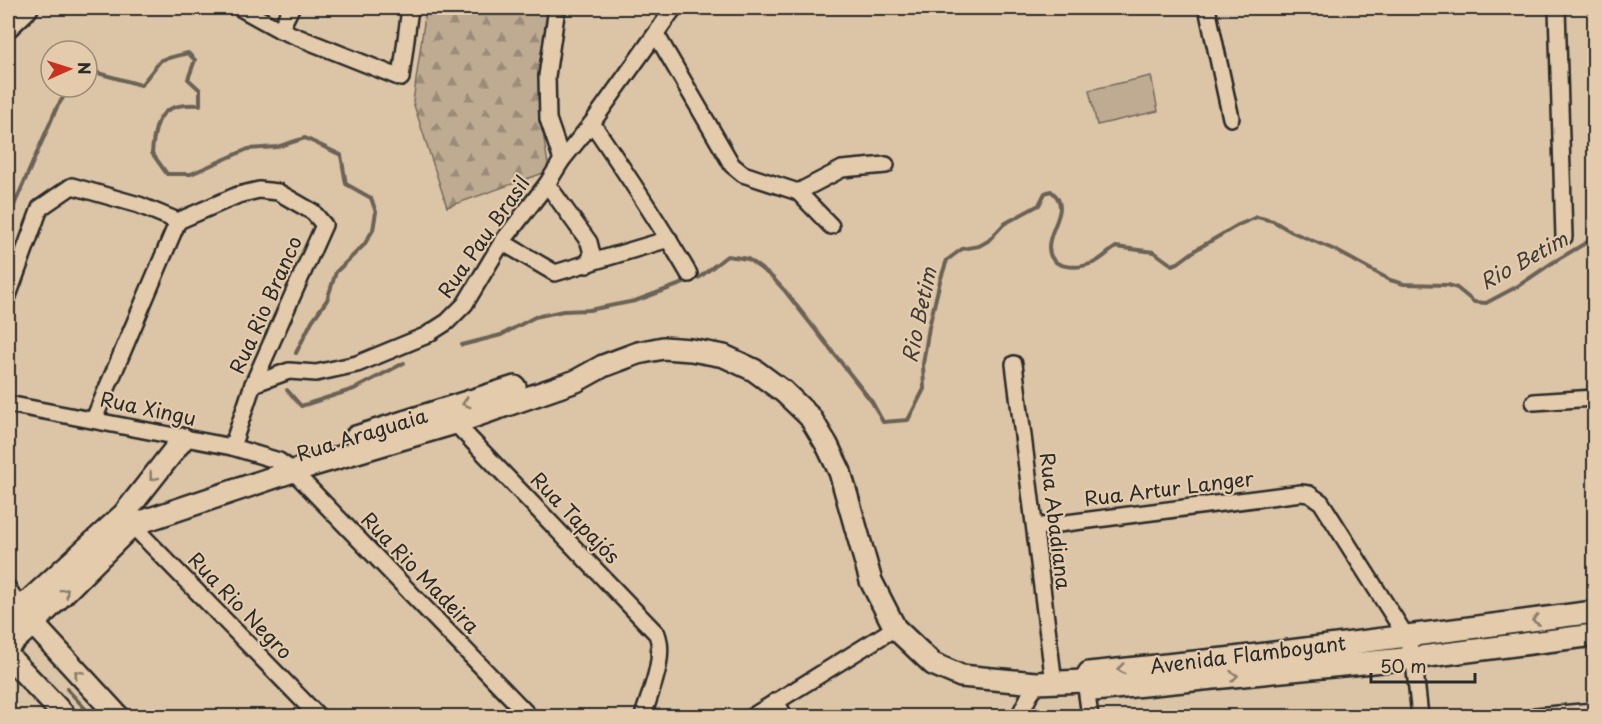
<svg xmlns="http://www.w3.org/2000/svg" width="1602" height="724" viewBox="0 0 1602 724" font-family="'Playpen Sans',sans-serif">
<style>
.forest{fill:url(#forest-firs);stroke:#756b5e;stroke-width:1.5}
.pitch{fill:#bfab92;stroke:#756b5e;stroke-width:1.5}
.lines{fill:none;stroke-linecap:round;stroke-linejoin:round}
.stream{stroke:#6a6257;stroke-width:4}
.street-casing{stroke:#2b2b2b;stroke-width:20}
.secondary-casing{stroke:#2b2b2b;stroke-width:26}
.street{stroke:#e3cbab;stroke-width:15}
.secondary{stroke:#e3cbab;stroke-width:21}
.oneway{stroke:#877b6b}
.labels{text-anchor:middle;stroke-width:4.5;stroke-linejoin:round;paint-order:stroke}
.street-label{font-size:20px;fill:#2b2b2b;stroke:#e3cbab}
.water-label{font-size:21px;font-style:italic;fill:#403d3a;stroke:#e3cbab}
</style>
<defs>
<pattern id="forest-firs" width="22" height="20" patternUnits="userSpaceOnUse" patternTransform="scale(1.5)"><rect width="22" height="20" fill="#bfab92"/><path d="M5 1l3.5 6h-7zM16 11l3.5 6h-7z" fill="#9b8b77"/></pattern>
</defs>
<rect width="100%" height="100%" fill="#dcc5a6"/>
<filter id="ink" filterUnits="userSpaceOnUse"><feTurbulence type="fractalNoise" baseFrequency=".0167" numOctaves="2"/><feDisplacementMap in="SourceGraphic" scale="12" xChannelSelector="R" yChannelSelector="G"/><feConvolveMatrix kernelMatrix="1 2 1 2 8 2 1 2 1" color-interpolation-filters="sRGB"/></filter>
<g filter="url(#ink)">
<path class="forest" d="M426,8h122l-8,55 -1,44 10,64 -102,36 -34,-105z"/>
<path class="pitch" d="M1151,76l7,35 -61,14 -8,-35z"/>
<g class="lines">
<g class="stream">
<path d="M87,70l54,15 20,-25 27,-7 7,7 -7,19 12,11v15c-39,-3 -45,13 -48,48l15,21h24l57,-25 29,-2 28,-9 36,17 5,29 25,14 5,14 -3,18 -9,15 -28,27 -9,28 -15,21 -16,32"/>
<path d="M8,219l49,-112 13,-20"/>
<path d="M462,345l39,-10 34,-18 28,-6 26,-1 46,-9 65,-24 27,-21 21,3 24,18 13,14 87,111 11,20 25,-2 16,-31 -1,-25 6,-37 11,-46 7,-21 15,-11 17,-3 9,-5 16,-17 35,-19 6,-12 6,-2c5,4 9,9 9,16 0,13 -11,26 -11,40 0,23 28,22 44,16 8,-3 15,-11 23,-16l38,5 18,13 6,-2 19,-14 41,-24 19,-8 16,4 19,11 43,18 55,30 14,4 44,1 9,3 17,14 12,1 32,-17 34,-23 42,-25"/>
<path d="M287,390l14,16 53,-17 50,-26"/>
<path d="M67,689l25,27"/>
</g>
<g class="street-casing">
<g id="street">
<path d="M240,8l40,22 121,48 9,-70"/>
<path d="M557,8l-10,68 1,43 14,41"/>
<path d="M1207,8l24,110"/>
<path d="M1557,8l7,229"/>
<path d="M280,30l11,-22"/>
<path d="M656,34l76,131 11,9 55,18 44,-23 44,-4"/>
<path d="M592,123c34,50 67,99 97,151"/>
<path d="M547,184l42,58 3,12 -5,11"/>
<path d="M798,192l33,34"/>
<path d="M502,242l53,31 114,-34"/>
<path d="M8,296l32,-88 32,-22 67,19 39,16 60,-26 21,-5 19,2 35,20 11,13 -71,159 -21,63"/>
<path d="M1014,364l40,319"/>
<path d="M253,384l36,-13 27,2 41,-9 68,-28 22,-14 18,-18 37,-62 45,-58 15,-24 30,-37 82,-115"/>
<path d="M1534,402l60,-4"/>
<path d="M8,404l224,43 47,14 14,10 236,245"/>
<path d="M94,419l84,-198"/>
<path d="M455,423l202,211c9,24 -7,59 -14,82"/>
<path d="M132,525l186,191"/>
<path d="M1035,527l266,-34 8,1 12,8 85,134 8,26 6,54"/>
<path d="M8,588l12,21"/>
<path d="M1085,681l5,35"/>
<path d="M776,701l8,15"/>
<path d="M753,716l142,-88"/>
<path d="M1019,716l17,-33"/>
<path d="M1535,716l59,-5"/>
</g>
</g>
<g class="secondary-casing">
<g id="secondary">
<path d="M8,26l19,-18"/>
<path d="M356,437l159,-50"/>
<path d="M1594,612l-360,46 -145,15 -4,8 9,9 319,-32 181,-23"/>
<path d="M25,615l93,101"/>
<path d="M8,620l116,-106 59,-75"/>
<path d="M8,646l25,-22 99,-99 161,-54 162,-48 121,-42 27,-15 35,-13 25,-5 28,2 33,6 30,14 30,22 26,25 17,28 13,27 31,109 24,47 38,36 28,12 75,7 49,-2"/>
<path d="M8,656l57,60"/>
</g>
</g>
<use href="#street" class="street"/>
<use href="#secondary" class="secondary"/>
</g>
<defs><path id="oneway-chevron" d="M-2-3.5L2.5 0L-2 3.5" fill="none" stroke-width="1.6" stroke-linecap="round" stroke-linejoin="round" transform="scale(1.5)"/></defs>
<g class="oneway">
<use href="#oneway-chevron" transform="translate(466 403) rotate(163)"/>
<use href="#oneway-chevron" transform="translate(153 477) rotate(128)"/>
<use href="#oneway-chevron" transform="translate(65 592) rotate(-45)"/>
<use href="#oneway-chevron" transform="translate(1536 620) rotate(173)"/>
<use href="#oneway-chevron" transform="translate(1121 669) rotate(174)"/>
<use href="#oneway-chevron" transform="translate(78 674) rotate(-133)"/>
<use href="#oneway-chevron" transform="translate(1234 676) rotate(-6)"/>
</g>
</g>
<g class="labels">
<g class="street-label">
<text transform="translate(484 237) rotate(-55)" y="7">Rua Pau Brasil</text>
<text transform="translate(266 305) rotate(-66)" y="7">Rua Rio Branco</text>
<text transform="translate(148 409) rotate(12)" y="7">Rua Xingu</text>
<text transform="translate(362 435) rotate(-17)" y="7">Rua Araguaia</text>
<text transform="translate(1169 489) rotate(-7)" y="7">Rua Artur Langer</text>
<text transform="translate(575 518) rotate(46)" y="7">Rua Tapajós</text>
<text transform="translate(1055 521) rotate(83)" y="7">Rua Abadiana</text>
<text transform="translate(420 573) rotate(46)" y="7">Rua Rio Madeira</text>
<text transform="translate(240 606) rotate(46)" y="7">Rua Rio Negro</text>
<text transform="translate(1248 655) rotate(-7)" y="7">Avenida Flamboyant</text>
</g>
<g class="water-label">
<text transform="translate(1524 261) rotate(-29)" y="7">Rio Betim</text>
<text transform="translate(920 315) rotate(-78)" y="7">Rio Betim</text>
</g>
</g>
<rect width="1602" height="724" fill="none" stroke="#e3cbab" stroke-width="30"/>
<rect x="15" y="15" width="1572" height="694" fill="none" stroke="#2b2b2b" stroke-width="2" filter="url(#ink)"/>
<g transform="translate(69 69) rotate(87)"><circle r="28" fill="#e3cbab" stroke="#998b78" stroke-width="1.5"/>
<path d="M0-4.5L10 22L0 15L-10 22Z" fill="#c8321e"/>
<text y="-9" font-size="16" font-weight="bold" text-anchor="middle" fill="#2b2b2b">N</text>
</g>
<path d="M1371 673v9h104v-9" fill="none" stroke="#2b2b2b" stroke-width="3"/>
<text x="1380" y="673" font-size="18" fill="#2b2b2b" stroke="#e3cbab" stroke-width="4.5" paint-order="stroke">50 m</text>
</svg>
